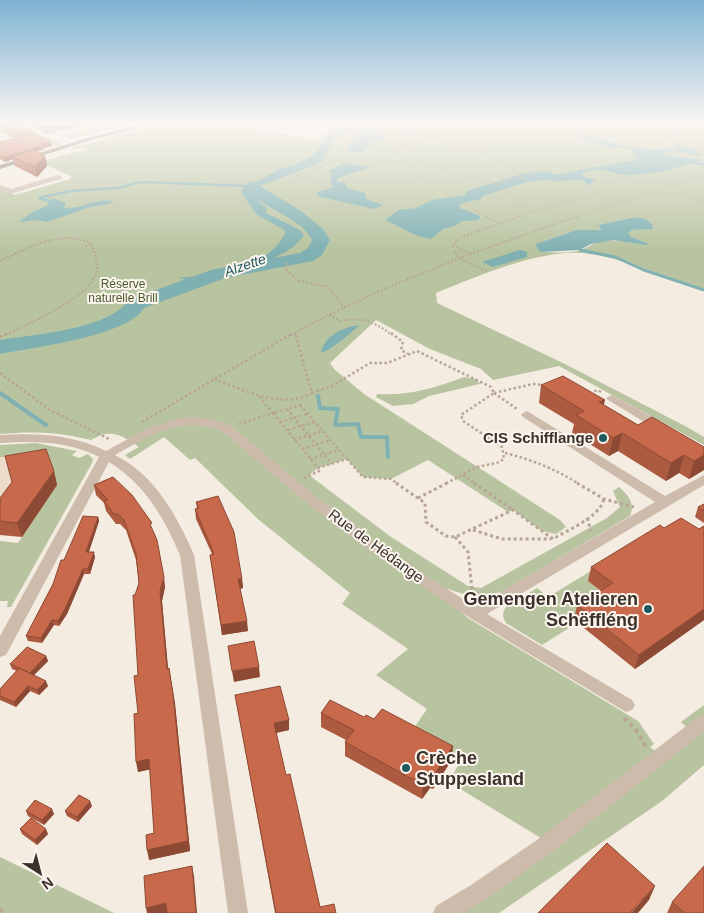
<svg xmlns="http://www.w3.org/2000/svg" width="704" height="913" viewBox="0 0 704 913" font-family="Arial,sans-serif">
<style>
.green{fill:#b8c4a0;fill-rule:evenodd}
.plaza{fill:#ecdcc8}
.water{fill:#7fb0b2}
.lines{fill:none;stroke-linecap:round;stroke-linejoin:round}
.stream-far2{stroke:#7fb0b2;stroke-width:2.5}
.stream-far1{stroke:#7fb0b2;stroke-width:3}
.stream{stroke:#7fb0b2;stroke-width:4}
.river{fill:#7fb0b2;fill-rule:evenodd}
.path-far4{stroke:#b9a596;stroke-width:1;stroke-dasharray:1 1;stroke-linecap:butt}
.path-far3{stroke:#b9a596;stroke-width:2;stroke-dasharray:2 2;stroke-linecap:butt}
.path-far2{stroke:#b9a596;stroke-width:2.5;stroke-dasharray:2.5 2.5;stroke-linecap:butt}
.path-far1{stroke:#b9a596;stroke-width:3;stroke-dasharray:3 3;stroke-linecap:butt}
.path{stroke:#b9a596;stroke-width:4;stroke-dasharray:4 4;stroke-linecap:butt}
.minor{fill:#cdbbac;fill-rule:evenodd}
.major{fill:#7d675c;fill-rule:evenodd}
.wall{fill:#ac5a40}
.shaded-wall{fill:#8c4a34}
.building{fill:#c8694b;stroke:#8c4a34}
.poi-dot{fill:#1f5a5e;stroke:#fbf5ee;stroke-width:2}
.labels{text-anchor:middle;stroke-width:4;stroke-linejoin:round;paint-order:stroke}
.far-park-label{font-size:12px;fill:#4a5a2e;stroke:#fbf5ee}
.far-water-label{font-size:14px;font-style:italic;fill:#1f5a5e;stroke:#fbf5ee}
.poi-label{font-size:15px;font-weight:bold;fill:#3b302b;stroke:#fbf5ee;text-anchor:end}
.street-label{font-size:15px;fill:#3b302b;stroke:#fbf5ee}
.near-poi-label{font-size:18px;font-weight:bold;fill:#3b302b;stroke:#fbf5ee;text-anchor:end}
</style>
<rect width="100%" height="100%" fill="#f4ebe1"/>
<g class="green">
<path d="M103,124h27l-59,15 -11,-4z"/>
<path d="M160,124h65l91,16 25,-16h363v166c-34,-12 -87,-34 -121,-37 -47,-3 -104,23 -147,40l1,10 128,61 120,62 19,11v8l-145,-79 -66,14 -12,-11 -51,-20 -54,-29 -46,43 4,6 30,25 196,126 6,7 -10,7 -14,-3 -29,-21 -5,2 -80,-52 -37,19 -28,-2 -16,-18 -29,9 -9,7 82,62 77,49 13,2 126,-70 13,-11 -7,-16 6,-4c10,9 16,16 11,29l-127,75c-33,13 -46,-2 -75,-8l40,35 170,103 16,23 -4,3 10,8 31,-24 -10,-9 23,-17v60l-42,36 -163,112h-56l106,-70 -100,-61 12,-22 -51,-26 17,-25 -51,-34 32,-26 -66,-45 8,-11 -91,-73 -64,-62 -5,2 -26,-23 -34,22 -5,-4 14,-8c-17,-12 -28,-19 -48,-7 -31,-8 -59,-9 -91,-6v-245l15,6 55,-16 1,-3 -25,-11 -9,-7 9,2 45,-12 -23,1zM636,217l10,12 -14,1 -5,3 4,4 16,6c-15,2 -28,-5 -44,-2 -8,1 -14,6 -22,9 -10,4 -28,2 -40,2l6,-12 29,-10h25l-3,-3 4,-3z"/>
<path d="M464,377l11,2 5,5 -51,12 -16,8 -20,2 -17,-9 1,-3c31,2 59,-6 87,-17z"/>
<path d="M36,443l41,8 -5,4 7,3 9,-4 5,5 -1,4 -81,144h-4l1,-6h-8v-60l18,2 39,-58 -32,-29 -25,1v-12z"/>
<path d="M647,537l-58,44 20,17 -35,22 3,3 -35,22 -36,-22c-4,-7 -4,-10 0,-16l31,-19 11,9z"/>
<path d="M0,857l114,56h-114z"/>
</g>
<path class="plaza" d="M24,456l-8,41 -16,21v-61z"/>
<g class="water">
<path d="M356,124h8l-29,14 -13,24 -65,25 2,15 8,6 -1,5 34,17 4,5c-13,24 -81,43 -107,46 -6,1 -13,-2 -19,-3 35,-3 91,-9 107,-45l-1,-3 -28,-16 -15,-23 6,-7 13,-4 19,-11 15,-4 18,-9 18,-21z"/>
<path d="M377,124h44l3,2c-6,7 -41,-1 -55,4v2l15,3 -1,5 -9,2 -12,10 -13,-1 -1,-4 10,-14z"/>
<path d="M578,134l52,13 21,3 25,-1 1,-4 9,1 18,10c-12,0 -35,-10 -44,-1l44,5c-12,1 -18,6 -29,8 -14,4 -32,7 -47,7 -18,0 -23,-10 -45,-2l-1,3 14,4 -10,6v-4l-3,-2 -30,1 -5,-5 91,-17 -8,-3 4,-6 -15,-3 -8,2 -38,-13z"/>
<path d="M344,163l27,4 -33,11 -1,4h8l2,6 18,5 1,6 17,6 -9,4 -57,-13 1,-4 15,-5 -3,-5 2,-8 -3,-3z"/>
<path d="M473,194l9,3 -1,2 -22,5 1,4 20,8 -1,4 -17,1 -7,5 -12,3 -12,10c-17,-2 -31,-13 -46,-19l14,-10 17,-2 16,-8z"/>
<path d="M52,198l14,5 -2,5c17,1 32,-10 49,-7l-4,3 -19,3 -43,15 -9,-2 -19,2 12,-9 15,-7z"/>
<path d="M636,217l9,2 7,5 1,5 -21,1 -4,3 3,4 16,6 1,1 -2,1 -33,-5 -22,4 -11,6 -39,2 -4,-4 -1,-4 40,-14h25l-3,-4 4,-2z"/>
<path d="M520,250l7,2v5l-34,10 -11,-5z"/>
<path d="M360,325c-10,8 -28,25 -39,28 3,-18 23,-26 39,-28z"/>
</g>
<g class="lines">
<g class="stream-far2">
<path d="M690,162l14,2"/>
<path d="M49,201l-10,-3 31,-7 48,-3 23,-6 110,4"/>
</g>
<path class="stream-far1" d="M580,250l35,7 29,13 60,20"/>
<g class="stream">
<path d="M0,393l46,32"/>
<path d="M318,396l2,12 18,1 -3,16 23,-1 3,13h26l1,20"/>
</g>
<g class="river">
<path d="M548,171l5,2 3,3 -3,3 -26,3 -54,17 -8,-5 2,-3 58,-18z"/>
<path d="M252,181l49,30 22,18 7,11 -8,15 -9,6 -88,17 -81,30c-18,29 -110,39 -144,46v-14c35,-6 108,-10 129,-40l82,-30 89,-17 8,-5 4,-8c-14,-26 -52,-30 -68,-54z"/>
</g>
<g class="path-far4">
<path d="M643,124l61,13"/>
<path d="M675,131l-9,7 5,3 20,2 5,6v6l8,4"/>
<path d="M448,132l-9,7 11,9 28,1"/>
<path d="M440,138l-31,3 -16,9 38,35 57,32"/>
<path d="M381,141l34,7"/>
<path d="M99,146l10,5"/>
<path d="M475,146l54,35"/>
<path d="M520,175l29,-6"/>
<path d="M306,180l-9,-5 19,-5 18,-9 22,-4 20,5 44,1 77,21 35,28"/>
<path d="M498,184l25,-7"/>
<path d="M651,193l29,1 24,7"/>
<path d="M543,195l18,7"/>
<path d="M516,217l82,-24 7,-12 27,-3 4,5"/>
<path d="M576,217l128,-42"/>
</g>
<g class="path-far3">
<path d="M486,216l10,6"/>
<path d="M85,246l7,-1"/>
<path d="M455,252l4,6 29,14"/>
<path d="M469,253l-16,-7 6,-8 62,-22"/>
<path d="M0,261c29,-13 60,-33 91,-17 4,9 8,20 5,30 -8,24 -69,51 -91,61"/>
<path d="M288,263l-3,6 14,12 30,6 15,21"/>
<path d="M329,315l12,6c21,-5 35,2 51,14"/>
<path d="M295,333l1,2"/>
<path d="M291,335c91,-50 190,-86 288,-119"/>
</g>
<g class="path-far2">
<path d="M391,333l12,9 -2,8 7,4"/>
<path d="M0,337l8,-4"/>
<path d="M0,373l50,37 61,30"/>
<path d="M214,379c31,11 66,31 98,14l-17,-60"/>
<path d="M312,393l20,-7 38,-23h17l30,-12 74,36 3,6 -33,22 2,6 39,26 2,12 -7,4 -20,4 -32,17"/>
<path d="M494,393l39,-9 11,1"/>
<path d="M494,393l23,16"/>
<path d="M590,394l7,-4 6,3"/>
<path d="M300,405l47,54 -29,9 -45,-55z"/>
<path d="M287,409l45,55"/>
<path d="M142,422l151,-89"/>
<path d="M280,422l27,-8"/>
<path d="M239,424l34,-11 -16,-18"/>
<path d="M288,430l27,-8"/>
<path d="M294,440l29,-9"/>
<path d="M302,449l29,-9"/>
<path d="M505,453c28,7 50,16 74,31"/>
<path d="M310,459l29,-9"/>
<path d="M347,459l16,18 28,2 7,5"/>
<path d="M463,475l13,9"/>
<path d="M304,478l15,-7 -1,-3"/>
</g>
<g class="path-far1">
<path d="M396,483l29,20 1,19 20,14 9,1 58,-27 40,29c16,-10 46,-21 51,-40"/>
<path d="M474,483l39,27"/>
<path d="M577,483l27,16 30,8"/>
<path d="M418,498l29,-15"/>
<path d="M587,518l4,13"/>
<path d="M473,530l29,9h49"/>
<path d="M455,537l13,15 5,46"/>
</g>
<g class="path">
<path d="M624,718l11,10 11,19"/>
<path d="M0,909l3,4"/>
</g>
<g class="minor">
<path d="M13,124h8l46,23 -5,1z"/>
<path d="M58,175l4,2 -1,2 -51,15 -10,-4v-5l11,4z"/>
<path d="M612,395l55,30 2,3 -2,3h-8l-51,-31 -2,-2z"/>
<path d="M527,411l138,85 39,-21v10l-217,129 145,86 3,5 -3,5 -6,2 -156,-94 -100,-67 -67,-51 -81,-69c-42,-16 -71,4 -107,24 40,20 62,61 79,100l54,358h-20l-48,-358c-16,-37 -35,-71 -71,-93l-103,193 -6,2v-21l99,-179c-32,-16 -64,-16 -99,-14v-8c36,-2 72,-1 106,16l40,-22 33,-11 16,-1 15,2 20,6 83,69 67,51 95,62 180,-105 -132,-85 -2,-2 2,-2z"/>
<path d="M704,715v17l-153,121 -66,47 -22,13h-30l3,-7 35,-21 66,-45 161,-123z"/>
</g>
<path class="major" d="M142,124h11l-65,17 -88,28v-4l84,-26z"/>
</g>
<g class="wall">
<path d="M0,124l34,10 18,12 -8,2v1l-8,3 9,4 2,10 -10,11 -22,-11 -2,-7 -8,3 -5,-3v-17l15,-3 -15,-8z"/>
<path d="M26,124h64l-44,10z"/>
<path d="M541,385l63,20 34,20 66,22v23l-15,9 -10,-6 -13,8 -48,-30 -9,5 -37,-23 2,-9 -35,-21z"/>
<path d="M54,471l3,14 -35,52 -22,-2v-37z"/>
<path d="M94,485l60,48 11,54 -3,14 6,68 1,-1 6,36 15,147 -41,9 5,-27 -4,-64 -12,3v-97l-3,-80 4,-12 -3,-23 -10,-30 -6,-6h-4l-10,-13 -2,-8 -8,-8z"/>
<path d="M196,502l46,77 1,9 -3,1 8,42 -26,4 -12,-80 2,-1 -16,-35 -1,-10h2z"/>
<path d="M704,504v19l-9,-6 3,-10z"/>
<path d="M98,517l1,4 -10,31 6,5 -5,17h-6l-17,40 -8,12 -5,-1 -12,18 -14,-2 -2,-5 27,-52 11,-24z"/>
<path d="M704,526v94l-69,49 -61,-49 3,-15 24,-14 -13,-10 3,-14 73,-39 35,1z"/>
<path d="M46,656l2,5 -14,14 14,11 -9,9 -9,-4 -14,16 -16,-7v-11l17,-18 -5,-2 -2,-5z"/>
<path d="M235,695l54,35 -13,3 10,42 34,132 16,6h-61z"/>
<path d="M321,713l43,4 89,29 -2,15 -18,28 -3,-1 -8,11 -77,-43v-14l1,-2 -25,-13z"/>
<path d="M92,806l-14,16 -11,-6 -2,-5z"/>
<path d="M26,811l28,3 -10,11 -16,-9z"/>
<path d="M20,829l28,5 -11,11 -15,-11z"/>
<path d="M672,902l32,11h-37z"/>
</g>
<g class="shaded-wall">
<path d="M58,124h32l-44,10 -2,-7z"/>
<path d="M34,130l1,7 -16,4 -1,-8z"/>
<path d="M51,142l1,4 -8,2v1l-28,9 -4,-1 1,2 -8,3 -1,-4 37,-14z"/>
<path d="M45,156l2,10 -10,11 -2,-10z"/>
<path d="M605,400l-4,17 -2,-15z"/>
<path d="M622,433l-4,18 -9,5 4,-18z"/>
<path d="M684,455l-5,18 -13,8 5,-18z"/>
<path d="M704,455v15l-15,9 5,-18z"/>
<path d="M54,471l3,14 -35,52 -5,-14z"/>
<path d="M98,517l1,4 -12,36 -1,-5z"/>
<path d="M94,552l1,5 -5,17 -2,-5z"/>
<path d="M83,569l1,5 -17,40 -8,12 -1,-5z"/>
<path d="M164,577l1,10 -3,14 7,78 -2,-10 -7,-78z"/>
<path d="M238,579h4l1,9 -4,1z"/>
<path d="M704,609v11l-69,49 4,-14z"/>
<path d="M52,620l2,5 -12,18 -1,-5z"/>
<path d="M247,621l1,10 -26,4 -1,-10z"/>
<path d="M46,656l2,5 -17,17 -1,-5z"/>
<path d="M259,667l1,10 -26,5 -2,-11z"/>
<path d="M169,668l6,36 15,147 -41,9 -2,-10 41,-9z"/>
<path d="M46,681l2,5 -9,9 -2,-5z"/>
<path d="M28,686l2,5 -14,16 -2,-5z"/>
<path d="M289,720v10l-14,3 -1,-10z"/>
<path d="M453,746l-2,15 -18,28 1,-14z"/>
<path d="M149,759l3,10 -14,3 -2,-10z"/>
<path d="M431,773l-1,15 -8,11 1,-14z"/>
<path d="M90,801l2,5 -14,16 -1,-5z"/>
<path d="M52,809l2,5 -10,11 -2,-5z"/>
<path d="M46,829l2,5 -11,11 -2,-5z"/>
<path d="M192,866l2,10 3,37h-1z"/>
<path d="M655,886l-6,14 -11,13h-7z"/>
<path d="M166,903l2,10h-21l-1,-5z"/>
</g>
<g class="building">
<path d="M0,124h22l12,6 -16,3 -18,-8z"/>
<path d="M38,124h20l-14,3z"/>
<path d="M35,134l16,8 -10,2 2,1 -39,13 -4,-2v-14z"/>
<path d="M33,150l12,6 -10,11 -23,-10z"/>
<path d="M563,376l42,24 -6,2 39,23 14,-8 52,30v8l-10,6 -10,-6 -13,8 -49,-30 -9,5 -37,-23 8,-4 -43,-26z"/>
<path d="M46,449l8,22 -37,52 -17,-2v-23l12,-16 -7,-26z"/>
<path d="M113,477l19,18 20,28 -2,1 7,16 7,37 -4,14 7,78 2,-1 4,26 15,147 -41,9 -1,-15 8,-2 -5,-74 -13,3 -2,-48 4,-1 -4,-37 4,-1 -5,-80h2l4,-12 -3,-29 -12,-34 -6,-6h-4l-10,-13 4,-1 -14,-15z"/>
<path d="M218,496l16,36 8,47h-4l9,42 -26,4 -11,-70 4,-1 -19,-45 4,-1 -3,-6z"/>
<path d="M704,504v7l-6,-4z"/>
<path d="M83,516l15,1 -12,35h8l-6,17h-5l-18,40 -7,12 -6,-1 -11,18 -15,-2 27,-52 8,-24h3z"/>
<path d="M681,518l18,11 5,-3v83l-65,46 -62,-50 36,-22 -22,-16 69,-42 4,3z"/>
<path d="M254,641l5,26 -27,4 -4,-25z"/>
<path d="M27,647l19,9 -16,17 -20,-9z"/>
<path d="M19,668l27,13 -9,9 -9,-4 -14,16 -14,-6v-7z"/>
<path d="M280,686l9,34 -15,3 12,52 4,-1 30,133 14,-3 2,9h-60l-41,-218z"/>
<path d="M330,700l34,17 2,-2 8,4 8,-10 71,37 -19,29 -3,-2 -8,12 -78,-43 9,-12 -33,-17z"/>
<path d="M79,795l11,6 -13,16 -12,-6z"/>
<path d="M35,800l17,9 -10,11 -16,-9z"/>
<path d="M31,818l15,11 -11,11 -15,-11z"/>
<path d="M607,843l48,43 -24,26 1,1h-94z"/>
<path d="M192,866l4,47h-29l-1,-10 -20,5 -2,-32z"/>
<path d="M704,866v47h-19l-13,-11z"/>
</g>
<linearGradient id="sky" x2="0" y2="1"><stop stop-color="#7eb2d2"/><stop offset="0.49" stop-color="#faf6f2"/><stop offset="1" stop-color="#faf6f2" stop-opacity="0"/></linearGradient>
<rect width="704" height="252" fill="url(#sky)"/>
<g class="poi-dot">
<circle cx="603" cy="438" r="5"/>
<circle cx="648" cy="609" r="5"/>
<circle cx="406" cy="768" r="5"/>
</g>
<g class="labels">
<g class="far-park-label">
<text x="123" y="288">Réserve<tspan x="123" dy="14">naturelle Brill</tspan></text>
</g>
<g class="far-water-label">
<text transform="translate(245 265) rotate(-19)" y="5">Alzette</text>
</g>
<g class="poi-label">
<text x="593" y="443">CIS Schifflange</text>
</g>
<g class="street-label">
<text transform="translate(376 546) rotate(36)" y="5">Rue de Hédange</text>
</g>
<g class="near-poi-label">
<text x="638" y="605">Gemengen Atelieren<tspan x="638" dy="21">Schëffléng</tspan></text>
<text x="416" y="764" text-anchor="start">Crèche<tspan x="416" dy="21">Stuppesland</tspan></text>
</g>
</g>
<g transform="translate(40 873) rotate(144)" stroke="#fbf5ee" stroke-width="4" paint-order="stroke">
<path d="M0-4L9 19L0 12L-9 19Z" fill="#3b302b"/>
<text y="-8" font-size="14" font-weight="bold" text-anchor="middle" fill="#3b302b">N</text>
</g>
</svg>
